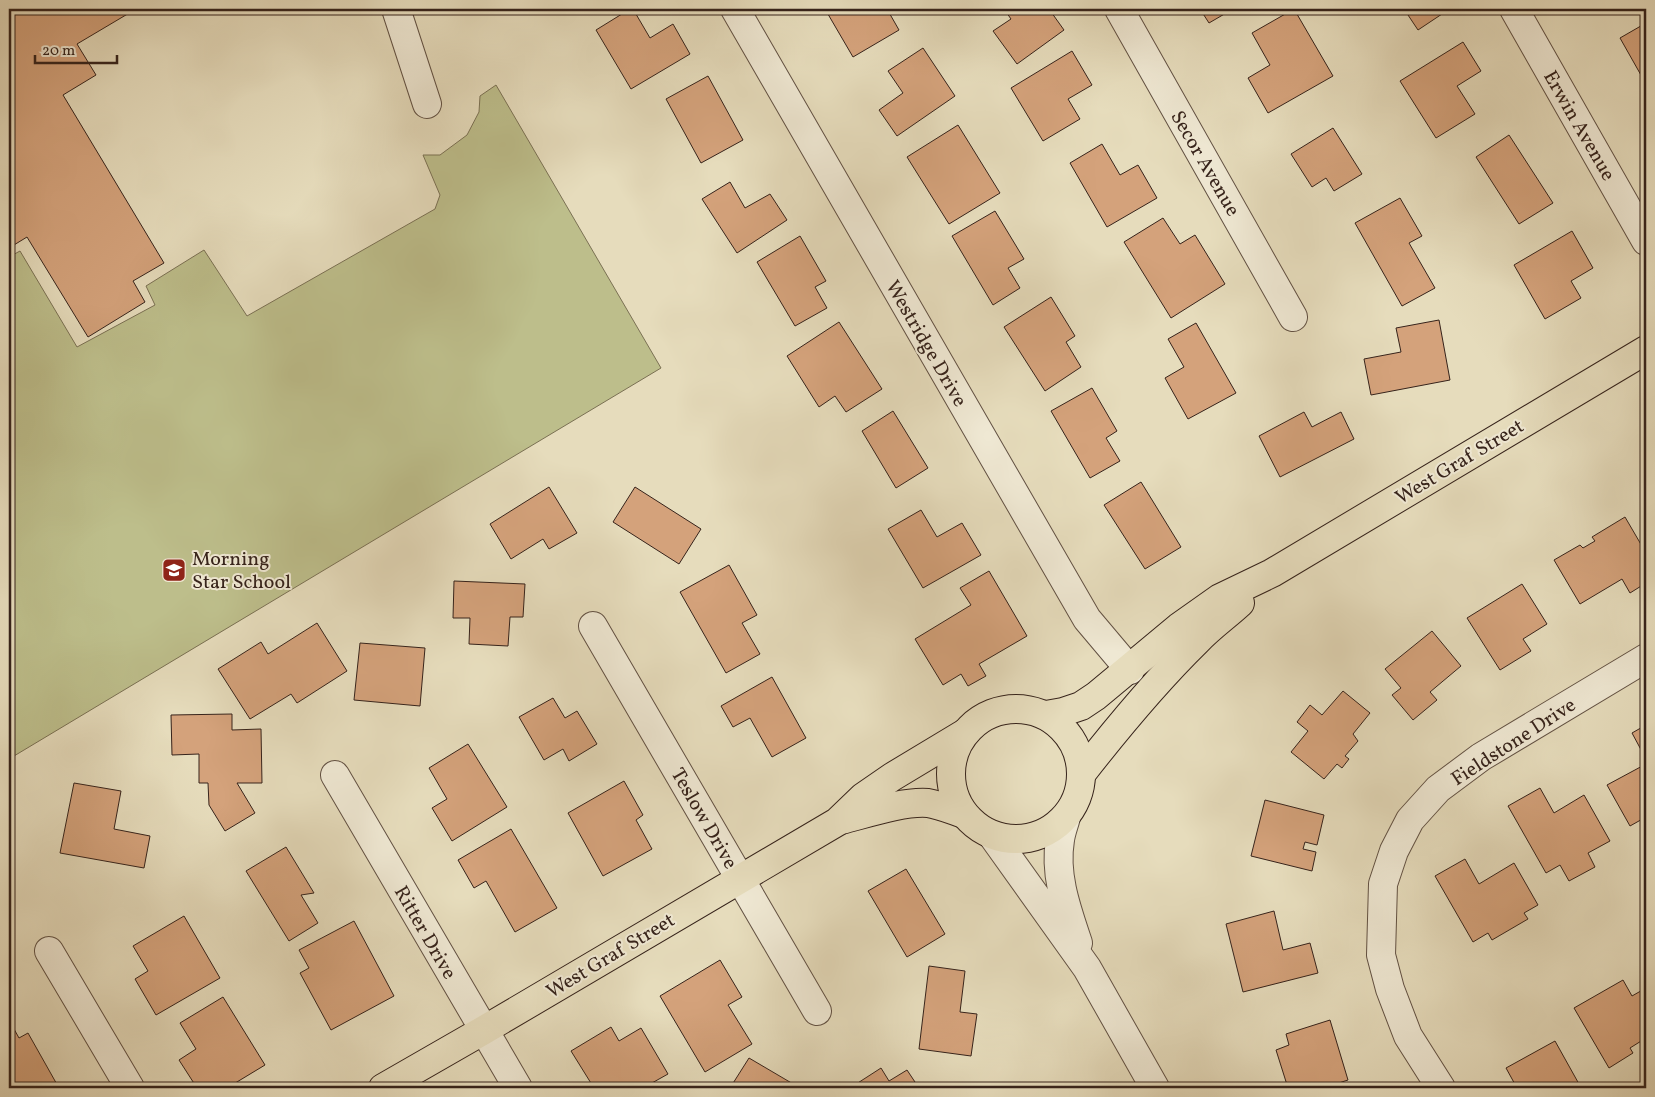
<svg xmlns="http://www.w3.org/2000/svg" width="1655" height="1097" viewBox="0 0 1655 1097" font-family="Vollkorn,serif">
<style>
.green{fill:#bdbe8b;stroke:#7a7053}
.building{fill:#d4a27b;stroke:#36231b}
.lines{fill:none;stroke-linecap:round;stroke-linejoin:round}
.minor-casing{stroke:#625143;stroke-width:30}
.major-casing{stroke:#36231b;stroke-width:30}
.minor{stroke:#efe8d3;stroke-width:28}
.major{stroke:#e6dcbc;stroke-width:28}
.labels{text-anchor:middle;stroke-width:4;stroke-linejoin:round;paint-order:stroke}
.street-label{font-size:20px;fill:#36231b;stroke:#efe8d3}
.poi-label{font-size:20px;fill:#36231b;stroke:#efe8d3;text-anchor:start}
</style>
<rect width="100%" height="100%" fill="#e6dcbc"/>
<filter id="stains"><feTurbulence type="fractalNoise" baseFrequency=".004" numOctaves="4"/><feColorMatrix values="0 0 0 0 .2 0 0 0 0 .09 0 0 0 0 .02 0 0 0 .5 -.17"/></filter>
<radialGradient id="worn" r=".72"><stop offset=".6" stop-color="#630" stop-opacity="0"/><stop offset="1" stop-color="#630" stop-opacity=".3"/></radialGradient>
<path class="green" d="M496,85l165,283 -652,391v-502l11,-6 57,96 78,-42 -9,-19 58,-36 43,66 188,-107 5,-14 -17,-40h17l27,-20 12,-23 1,-16z"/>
<g class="building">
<path d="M9,9h127l-59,35 19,31 -33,20 101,168 -31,18 12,21 -57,35 -61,-100 -18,11z"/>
<path d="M630,9h3l17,29 23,-14 17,30 -59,35 -35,-59z"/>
<path d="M825,9h62l12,21 -46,27z"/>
<path d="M1004,9h45l15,21 -47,34 -24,-33 18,-12z"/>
<path d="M1200,9h33l-24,14z"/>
<path d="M1294,9l39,67 -65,37 -20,-35 22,-13 -18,-32z"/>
<path d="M1404,9h34l4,5 -24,16z"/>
<path d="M1646,23v61l-26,-46z"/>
<path d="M1463,42l18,29 -24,15 18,28 -39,24 -36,-57z"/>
<path d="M923,48l32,48 -58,40 -18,-26 24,-17 -15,-22z"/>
<path d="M1072,51l20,34 -24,14 12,20 -37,22 -32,-53z"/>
<path d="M708,76l35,64 -42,23 -35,-64z"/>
<path d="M958,125l42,68 -51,31 -42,-67z"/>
<path d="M1333,128l29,46 -28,17 -8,-13 -14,9 -21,-33z"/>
<path d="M1509,135l44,68 -34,21 -43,-67z"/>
<path d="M1102,144l18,31 18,-10 19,33 -50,29 -37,-64z"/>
<path d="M730,182l15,26 25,-14 17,26 -50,33 -35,-54z"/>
<path d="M1400,198l22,38 -13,7 26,45 -33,18 -47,-83z"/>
<path d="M995,211l29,48 -16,9 12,20 -27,17 -41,-69z"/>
<path d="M1163,218l17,26 15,-9 30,49 -54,34 -47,-76z"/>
<path d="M1572,231l21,37 -22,13 10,17 -36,21 -31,-54z"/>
<path d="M800,236l26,45 -11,6 12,21 -32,18 -38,-64z"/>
<path d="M1051,297l24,39 -9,6 15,25 -36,24 -41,-64z"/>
<path d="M1439,320l11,60 -79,15 -7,-36 37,-7 -5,-24z"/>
<path d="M839,322l43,67 -36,23 -11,-16 -16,11 -32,-51z"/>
<path d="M1196,323l40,70 -48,26 -23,-41 19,-11 -16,-28z"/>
<path d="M1092,388l25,43 -11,7 14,23 -30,17 -39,-67z"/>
<path d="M893,411l35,57 -32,20 -34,-57z"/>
<path d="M1304,412l8,15 29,-15 13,27 -74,38 -21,-41z"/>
<path d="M1141,482l40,65 -36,22 -41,-64z"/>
<path d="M549,487l28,46 -28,16 -6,-10 -32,20 -21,-35z"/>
<path d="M635,487l66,42 -22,35 -66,-42z"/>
<path d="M921,510l16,27 25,-14 19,32 -58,33 -35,-59z"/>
<path d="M1625,517l21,36v30l-16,10 -8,-14 -42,25 -26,-44 26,-15 3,3 12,-7 -3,-4z"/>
<path d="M729,565l28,50 -15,8 18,31 -34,19 -46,-81z"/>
<path d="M989,571l38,65 -48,28 7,12 -18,10 -7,-12 -18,11 -28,-46 56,-34 -11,-17z"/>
<path d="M454,581l71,3 -2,33h-13l-2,29 -39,-2 1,-26h-17z"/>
<path d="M1522,584l25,40 -24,15 8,12 -31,19 -33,-52z"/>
<path d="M317,623l30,48 -50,32 -6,-9 -41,25 -32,-50 43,-27 7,12z"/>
<path d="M1432,631l29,35 -31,26 7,8 -24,20 -21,-25 9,-7 -16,-19z"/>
<path d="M360,643l65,5 -5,58 -66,-6z"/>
<path d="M772,677l34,61 -34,19 -22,-39 -17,9 -12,-21z"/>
<path d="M1343,691l27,22 -17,21 5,7 -13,15 4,3 -7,9 -5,-4 -13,15 -33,-27 17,-21 -11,-9 13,-17 12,10z"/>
<path d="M553,698l12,20 12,-7 20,33 -28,17 -6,-12 -19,11 -25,-43z"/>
<path d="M232,714v16l29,-1 1,54h-25l18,30 -30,18 -16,-26 -1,-22h-9v-29l-27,1 -1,-40z"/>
<path d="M1646,725v34l-14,-26z"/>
<path d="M468,744l39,63 -55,34 -20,-33 15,-9 -18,-31z"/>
<path d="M1646,764v53l-16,9 -23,-41z"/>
<path d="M624,781l19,34 -7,5 16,29 -49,27 -35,-63z"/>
<path d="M74,783l47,8 -7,38 36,7 -6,32 -84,-15z"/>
<path d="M1540,788l14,25 30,-18 26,46 -22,12 7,14 -26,14 -9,-16 -14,8 -38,-67z"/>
<path d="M1265,800l59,15 -7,30 -12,-3 -2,7 13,3 -4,19 -61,-15z"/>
<path d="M511,829l46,79 -42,24 -29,-51 -12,7 -16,-28z"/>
<path d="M286,847l28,46 -13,2 17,28 -29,18 -43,-70z"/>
<path d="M1465,859l14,25 35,-21 24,42 -14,8 4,6 -36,21 -4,-7 -15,9 -38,-66z"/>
<path d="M906,869l39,65 -38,23 -39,-66z"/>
<path d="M1274,911l9,39 27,-7 8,30 -75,19 -17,-68z"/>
<path d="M184,916l36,62 -64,37 -21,-36 13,-8 -15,-25z"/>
<path d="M354,921l40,75 -63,34 -31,-57 9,-5 -10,-18z"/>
<path d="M720,960l22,37 -14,8 24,39 -47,28 -45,-76z"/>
<path d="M929,966l36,5 -5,41 17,2 -6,42 -52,-7z"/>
<path d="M1623,980l9,16 14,-8v50l-16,10 3,5 -24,15 -35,-60z"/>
<path d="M223,997l42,68 -38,23h-30l-18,-28 17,-11 -16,-26z"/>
<path d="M9,1020l10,18 9,-5 31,55h-50z"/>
<path d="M1330,1020l18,60 -25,8h-35l-12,-38 13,-5 -3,-11z"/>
<path d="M611,1027l8,14 22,-13 27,46 -25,14h-49l-23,-37z"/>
<path d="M1555,1041l24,43 -6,4h-56l-11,-20z"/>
<path d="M749,1058l51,30h-70z"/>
<path d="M881,1068l8,13 18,-11 12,18h-69z"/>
</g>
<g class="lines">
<g class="minor-casing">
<g id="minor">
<path d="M396,9l31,95"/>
<path d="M735,9l352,610 43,51"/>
<path d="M1119,9l174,308"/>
<path d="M1514,9l132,232"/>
<path d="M593,626l224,385"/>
<path d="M335,775l183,313"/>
<path d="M1066,817c-2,8 -5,15 -6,23 -6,35 7,70 18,103"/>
<path d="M992,835l95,133 68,120"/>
<path d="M49,951l81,137"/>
<path d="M1441,1088l-33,-52 -18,-47 -9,-34 2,-71 11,-33 16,-31 28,-31 43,-32 165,-99"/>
</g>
</g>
<g class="major-casing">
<g id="major">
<circle cx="1016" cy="774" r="65"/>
<path d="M1046,715l17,-3 18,-6 15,-10 83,-69 41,-29 52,-25 374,-223"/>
<path d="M1082,773c36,-46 73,-91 115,-132 13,-14 29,-25 43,-38"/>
<path d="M841,820c24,-6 62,-19 87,-17 12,2 24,7 36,11"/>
<path d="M383,1088l101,-58 353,-208 26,-25 29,-20 73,-44"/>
</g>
</g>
<use href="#minor" class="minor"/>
<use href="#major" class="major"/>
</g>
<defs>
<g id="school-square" transform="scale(1.25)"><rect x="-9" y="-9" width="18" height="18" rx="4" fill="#8f2418" stroke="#efe8d3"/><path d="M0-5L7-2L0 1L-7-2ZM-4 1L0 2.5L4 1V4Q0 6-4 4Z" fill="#fff"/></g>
</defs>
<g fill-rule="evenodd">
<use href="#school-square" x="174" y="570"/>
</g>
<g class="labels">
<g class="street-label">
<text transform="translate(1580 125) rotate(60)" y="7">Erwin Avenue</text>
<text transform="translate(1206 163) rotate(60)" y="7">Secor Avenue</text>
<text transform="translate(927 343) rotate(60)" y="7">Westridge Drive</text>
<text transform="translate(1459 461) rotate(-31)" y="7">West Graf Street</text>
<text transform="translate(1513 741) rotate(-33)" y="7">Fieldstone Drive</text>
<text transform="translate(705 818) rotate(60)" y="7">Teslow Drive</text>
<text transform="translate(426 932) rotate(60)" y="7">Ritter Drive</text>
<text transform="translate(610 955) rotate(-31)" y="7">West Graf Street</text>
</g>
<g class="poi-label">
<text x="192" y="565">Morning<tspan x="192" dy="23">Star School</tspan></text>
</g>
</g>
<rect width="1655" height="1097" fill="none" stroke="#e6dcbc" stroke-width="30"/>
<rect x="10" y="10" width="1635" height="1077" fill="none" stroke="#36231b" stroke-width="2.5"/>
<rect x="15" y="15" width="1625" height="1067" fill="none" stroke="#36231b"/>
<path d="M35 55v8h82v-8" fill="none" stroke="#36231b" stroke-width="2.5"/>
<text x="42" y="55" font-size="15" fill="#36231b" stroke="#efe8d3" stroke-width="4" paint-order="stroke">20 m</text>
<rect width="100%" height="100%" filter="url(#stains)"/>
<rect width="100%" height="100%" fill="url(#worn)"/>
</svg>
